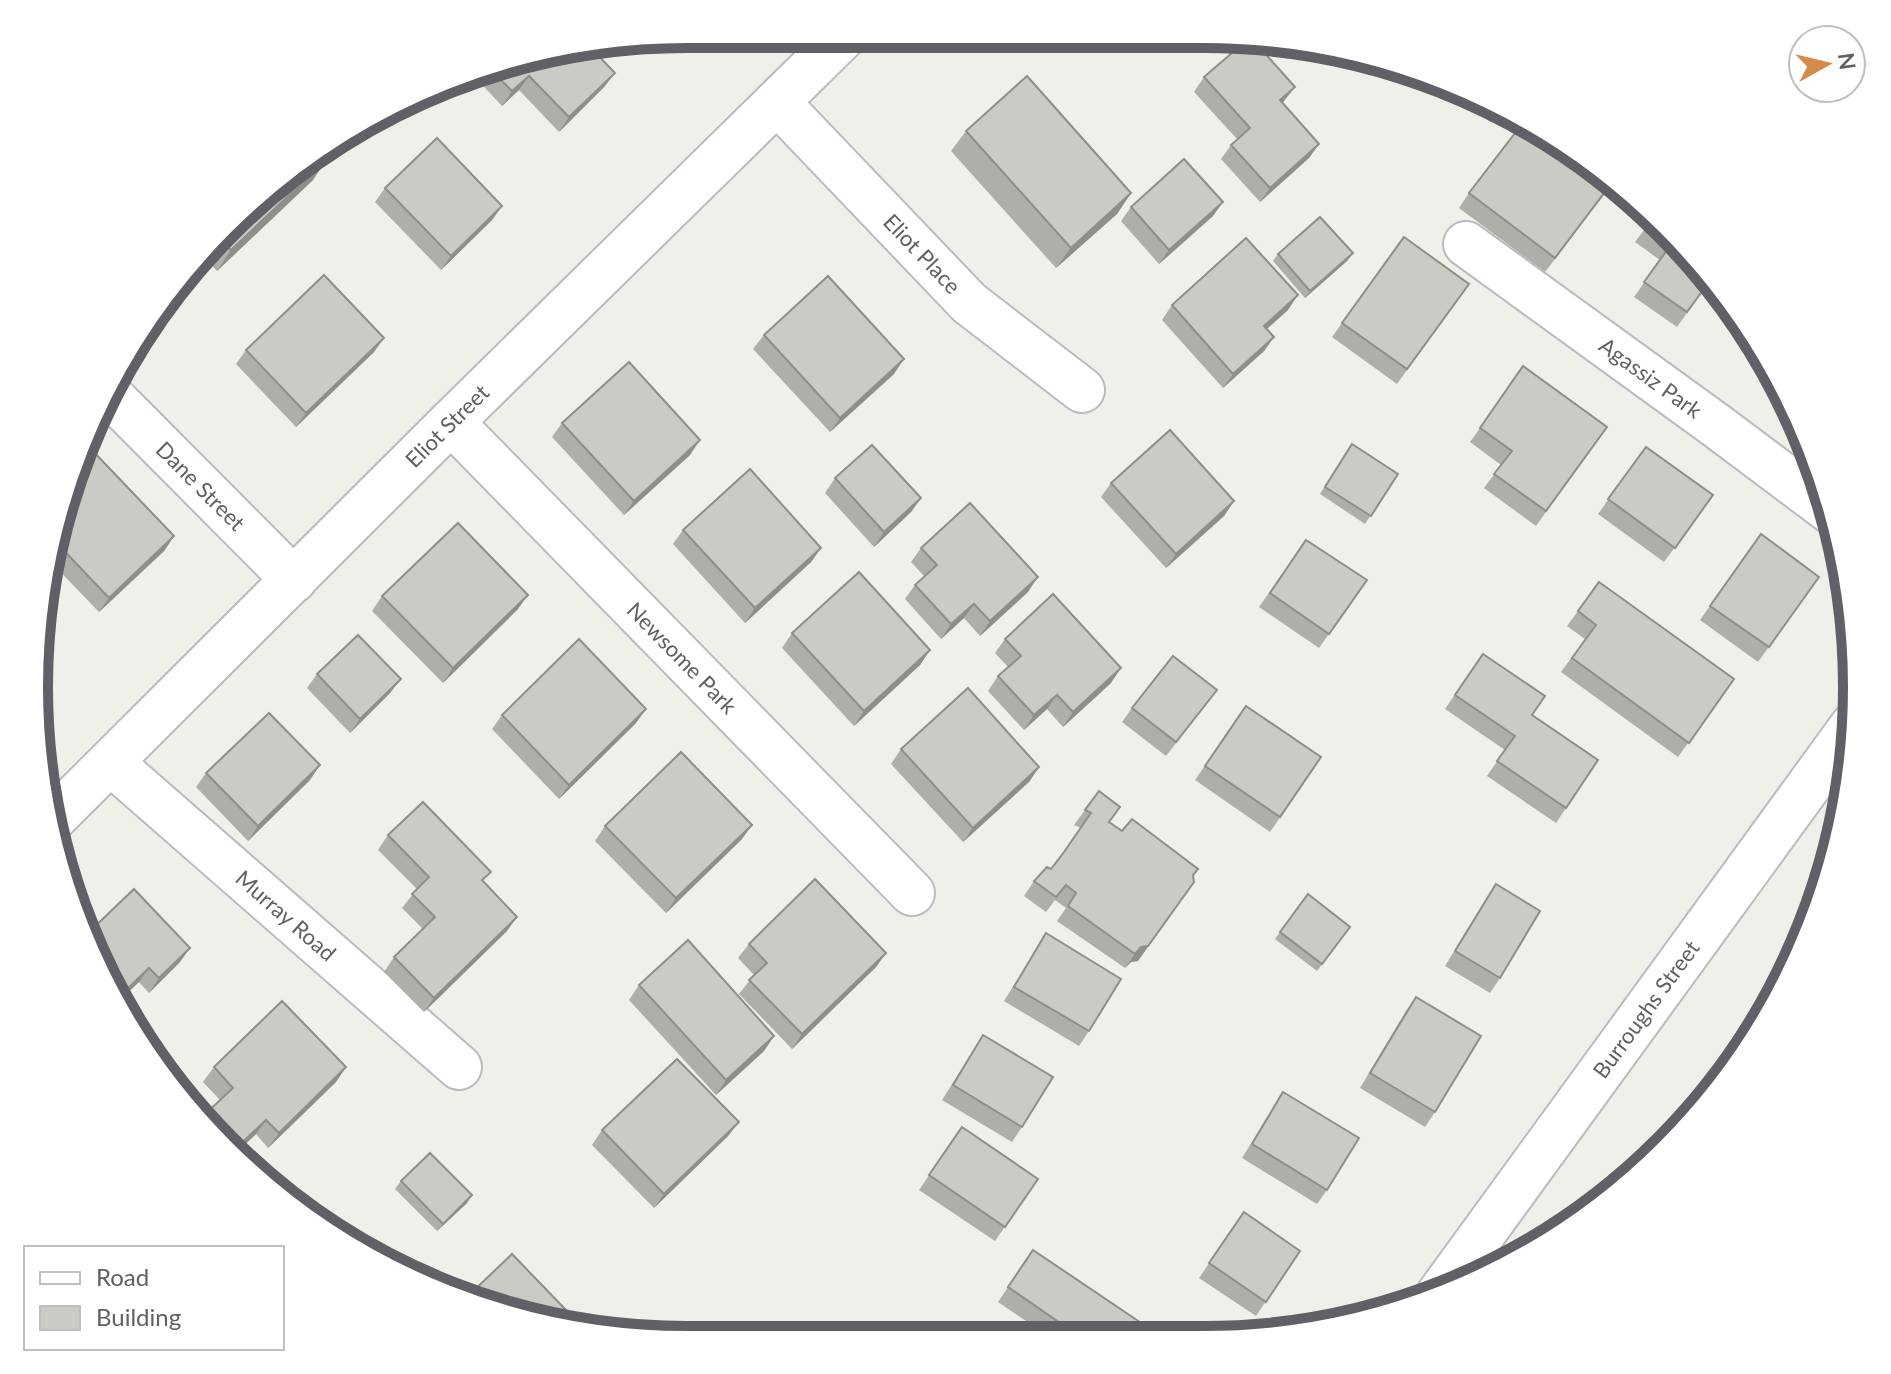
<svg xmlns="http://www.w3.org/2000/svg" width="1891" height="1374" viewBox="0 0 1891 1374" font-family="Lato,sans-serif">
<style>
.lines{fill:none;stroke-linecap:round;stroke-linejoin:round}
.street-casing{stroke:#bbbac0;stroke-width:48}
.street{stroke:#fff;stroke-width:44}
.wall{fill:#afafa9}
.shaded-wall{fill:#8e8e8a}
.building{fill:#cbcbc5;stroke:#8e8e8a;stroke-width:2}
.labels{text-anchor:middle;stroke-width:8;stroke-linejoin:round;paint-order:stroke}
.street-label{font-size:22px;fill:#606067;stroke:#fff}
.rim{fill:none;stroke:#606067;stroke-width:10}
</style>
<rect width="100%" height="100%" fill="#eef0e9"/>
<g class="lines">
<g class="street-casing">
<g id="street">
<path id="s1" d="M777,102l192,201 113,87"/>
<path id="s2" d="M1466,244l251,182 116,87"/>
<path id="s3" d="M106,391l188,189"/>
<path id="s4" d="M451,422l461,471"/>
<path id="s5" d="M111,763l348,304"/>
<path id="s6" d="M52,820l399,-398 395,-388"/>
<path id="s7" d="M1439,1294l414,-569"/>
</g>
</g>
<use href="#street" class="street"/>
</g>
<g class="wall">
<path d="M518,56l97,17 -11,14 -45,45 -40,-42 -17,16 -28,-30z"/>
<path d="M1204,77l80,24 -1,2 36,41 -10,14 -49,44 -39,-43 10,-14 6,-6 -43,-47z"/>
<path d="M966,131l165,62 -14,21 -61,54 -105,-117z"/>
<path d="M319,149l-6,31 -96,91 -17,-18z"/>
<path d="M1611,186l-66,86 -86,-64 10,-15z"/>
<path d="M385,188l117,18 -10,14 -51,50 -66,-68z"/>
<path d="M1131,207l82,9 -54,48 -38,-43z"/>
<path d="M1650,222l61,57 -34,48 -43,-30 26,-37 -25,-18z"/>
<path d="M1404,237l65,47 -72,100 -65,-47z"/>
<path d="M1353,253l-6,8 -42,37 -32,-37 5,-7z"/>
<path d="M1172,305l116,5 -21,19 7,8 -10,14 -41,37 -61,-68z"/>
<path d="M764,335l130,39 -64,58 -77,-83z"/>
<path d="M246,350l128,2 -78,75 -60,-63z"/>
<path d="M562,423l128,32 -66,60 -72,-78z"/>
<path d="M1607,427l-71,99 -52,-38 17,-23 -31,-23 10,-14z"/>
<path d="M1352,444l46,30 -33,50 -45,-30z"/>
<path d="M1646,447l67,48 -49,67 -66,-48z"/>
<path d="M81,458l93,78 -10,15 -65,61 -52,-54z"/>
<path d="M835,478l86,20 -10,14 -37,35 -49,-54z"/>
<path d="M1111,483l123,18 -10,15 -58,52 -65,-71z"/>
<path d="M683,530l138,18 -10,14 -66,61 -72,-79z"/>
<path d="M1761,534l58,43 -61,85 -58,-42z"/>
<path d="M1306,540l61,40 -48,68 -60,-41z"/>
<path d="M921,548l107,44 -48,44 -16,-18 -23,21 -36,-40 10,-14 9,-9 -13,-14z"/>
<path d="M1599,582l135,97 -56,78 -117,-85 24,-33 -18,-13z"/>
<path d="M382,596l136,13 -75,74 -71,-72z"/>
<path d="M792,633l138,17 -10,15 -66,61 -72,-78z"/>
<path d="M1005,639l106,44 -48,44 -16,-18 -23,21 -36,-39 10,-15 10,-9 -13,-14z"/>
<path d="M1483,654l49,61 66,45 -42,63 -69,-47 18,-26 -60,-41z"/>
<path d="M317,674l73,19 -40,40 -43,-45z"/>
<path d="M1217,690l-51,66 -44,-34 10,-14z"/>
<path d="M1246,706l75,51 -51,75 -75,-52z"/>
<path d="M502,715l134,8 -77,76 -67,-70z"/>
<path d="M901,749l138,18 -10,15 -66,60 -72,-78z"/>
<path d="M206,773l104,7 -62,61 -52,-54z"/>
<path d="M1085,810l24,12 29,139 -7,1 -6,6 -68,-47 9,-13 -11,-8 -9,12 -22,-16 10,-15 17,-12 30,-41 -7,-3z"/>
<path d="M605,826l137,13 -76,74 -71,-72z"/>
<path d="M388,835l95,47 24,49 -83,81 -40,-40 10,-15 29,-28 -21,-21 15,-19 -39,-39z"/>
<path d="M1496,884l4,94 -10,15 -45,-27z"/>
<path d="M1308,894l42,33 -33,44 -42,-32z"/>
<path d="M1046,933l43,98 -10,15 -75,-45z"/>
<path d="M84,937l96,25 -31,31 -10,-11 -19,18z"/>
<path d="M749,944l137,9 -10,14 -84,82 -53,-55 15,-19 -16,-17z"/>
<path d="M639,985l135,51 -10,15 -48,44 -87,-95z"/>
<path d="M1416,997l19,115 -10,15 -65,-39 46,-77z"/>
<path d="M983,1035l39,92 -10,15 -70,-42z"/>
<path d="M214,1067h132l-10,15 -68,66 -12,-14 -19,18 -35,-35 18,-17 -17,-18z"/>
<path d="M1283,1092l44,98 -10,14 -75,-46z"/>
<path d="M739,1122l-11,14 -74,72 -62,-63 10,-15z"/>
<path d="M962,1127l76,52 -43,62 -76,-51z"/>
<path d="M401,1181l66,22 -30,28 -42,-42z"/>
<path d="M1244,1212l56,39 -44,65 -57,-38z"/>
<path d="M1033,1250l126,85 -111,1 -50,-34z"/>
</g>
<g class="shaded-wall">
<path d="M615,73l-11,14 -45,45 10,-15z"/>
<path d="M529,76l-10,14 -17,16 10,-15z"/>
<path d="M1295,87l-11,14 -14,13 10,-14z"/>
<path d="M1319,144l-10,14 -49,44 10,-14z"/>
<path d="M327,159l-14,21 -96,91 14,-21z"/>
<path d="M1131,193l-14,21 -61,54 15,-20z"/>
<path d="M1223,202l-10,14 -54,48 10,-14z"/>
<path d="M502,206l-10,14 -51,50 10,-14z"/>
<path d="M1353,253l-6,8 -42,37 5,-7z"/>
<path d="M1298,295l-10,15 -34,30 10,-14z"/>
<path d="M1274,337l-10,14 -41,37 10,-14z"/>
<path d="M384,338l-10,14 -78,75 10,-14z"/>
<path d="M904,359l-10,15 -64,58 10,-14z"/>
<path d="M700,440l-10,15 -66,60 10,-14z"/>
<path d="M921,498l-10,14 -37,35 10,-15z"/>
<path d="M1234,501l-10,15 -58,52 10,-14z"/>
<path d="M174,536l-10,15 -65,61 10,-14z"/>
<path d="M821,548l-10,14 -66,61 10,-15z"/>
<path d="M1038,577l-10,15 -48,44 10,-15z"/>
<path d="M528,595l-10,14 -75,74 10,-15z"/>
<path d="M974,604l-10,14 -23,21 10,-15z"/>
<path d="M930,650l-10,15 -66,61 10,-15z"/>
<path d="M1121,668l-10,15 -48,44 10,-15z"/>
<path d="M401,679l-11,14 -40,40 10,-14z"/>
<path d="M1057,695l-10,14 -23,21 10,-15z"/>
<path d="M646,709l-10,14 -77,76 10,-14z"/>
<path d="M320,765l-10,15 -62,61 10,-15z"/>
<path d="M1039,767l-10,15 -66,60 10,-14z"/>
<path d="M752,825l-10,14 -76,74 10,-15z"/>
<path d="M1194,882l-56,79 -7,1 -6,6 10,-14z"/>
<path d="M517,917l-10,14 -83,81 10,-14z"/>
<path d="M190,948l-10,14 -31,31 10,-15z"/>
<path d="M886,953l-10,14 -84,82 10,-15z"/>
<path d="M149,968l-10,14 -19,18 -1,-3z"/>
<path d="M774,1036l-10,15 -48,44 10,-15z"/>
<path d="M346,1067l-10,15 -68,66 11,-15z"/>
<path d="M266,1120l-10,14 -19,18 -3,-2z"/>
<path d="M739,1122l-11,14 -74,72 10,-14z"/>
<path d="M472,1195l-5,8 -30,28 6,-7z"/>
<path d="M566,1310l-10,14 -5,-1z"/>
</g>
<g class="building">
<path d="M1247,40h6l42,47 -15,13 39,44 -49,44 -39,-43 19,-17 -46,-51z"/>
<path d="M590,47l25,26 -46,44 -40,-41 -17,15 -22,-22 28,-13z"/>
<path d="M1027,76l104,117 -60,55 -105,-117z"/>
<path d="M1522,124l44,20 44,41 -55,73 -86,-65z"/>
<path d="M437,138l65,68 -51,50 -66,-68z"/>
<path d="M319,149l8,10 -96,91 -13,-13z"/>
<path d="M1184,159l39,43 -54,48 -38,-43z"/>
<path d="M1320,217l33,36 -43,38 -32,-37z"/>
<path d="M1650,222l61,57 -24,33 -43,-30 26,-36 -25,-18z"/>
<path d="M1404,237l65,47 -62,85 -65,-46z"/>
<path d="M1246,238l52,57 -34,31 10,11 -41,37 -61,-69z"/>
<path d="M324,275l60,63 -78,75 -60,-63z"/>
<path d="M828,276l76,83 -64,59 -76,-83z"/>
<path d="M629,362l71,78 -66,61 -72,-78z"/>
<path d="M1523,366l84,61 -61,84 -52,-37 18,-23 -32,-23z"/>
<path d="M1170,430l64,71 -58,53 -65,-71z"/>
<path d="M1352,444l46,30 -27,42 -46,-29z"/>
<path d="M872,445l49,53 -37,34 -49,-54z"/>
<path d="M1646,447l67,48 -38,53 -67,-49z"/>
<path d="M91,449l83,87 -65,62 -56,-59 28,-81z"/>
<path d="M750,469l71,79 -66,60 -72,-78z"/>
<path d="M970,503l68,74 -48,44 -16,-17 -23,20 -36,-39 22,-20 -16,-17z"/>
<path d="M458,523l70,72 -75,73 -71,-72z"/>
<path d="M1761,534l58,43 -50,70 -59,-41z"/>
<path d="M1306,540l61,40 -38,54 -59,-41z"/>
<path d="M859,572l71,78 -66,61 -72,-78z"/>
<path d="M1599,582l135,97 -45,64 -117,-85 24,-33 -18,-14z"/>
<path d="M1053,594l68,74 -48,44 -16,-17 -23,20 -36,-39 23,-20 -16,-17z"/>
<path d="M358,635l43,44 -41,40 -43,-45z"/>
<path d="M579,639l67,70 -77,76 -67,-70z"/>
<path d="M1483,654l62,42 -13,19 66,45 -32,48 -69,-47 18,-25 -60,-41z"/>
<path d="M1173,656l44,34 -41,52 -44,-34z"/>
<path d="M968,688l71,79 -66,61 -72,-79z"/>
<path d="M1246,706l75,51 -41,60 -75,-51z"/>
<path d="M269,713l51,52 -62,61 -52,-53z"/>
<path d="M681,752l71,73 -76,73 -71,-72z"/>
<path d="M1099,791l21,16 -11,15 13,9 10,-12 66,50 -5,6 1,7 -46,64 -7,1 -6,7 -67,-48 8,-13 -10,-8 -10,12 -22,-16 13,-14 4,2 13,-17 27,-39 -6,-3z"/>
<path d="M423,802l68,70 -9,8 35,37 -83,81 -40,-41 41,-40 -23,-23 17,-17 -41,-42z"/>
<path d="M815,879l71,74 -84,81 -53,-54 18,-17 -18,-19z"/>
<path d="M1496,884l44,27 -40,67 -45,-27z"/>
<path d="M134,889l56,59 -31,30 -10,-10 -30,29 -35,-60z"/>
<path d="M1308,894l42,33 -28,37 -42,-32z"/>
<path d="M1046,933l75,46 -32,52 -75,-44z"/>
<path d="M688,940l86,96 -48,44 -87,-95z"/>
<path d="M1416,997l65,39 -46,76 -65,-39z"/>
<path d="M282,1001l64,66 -67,66 -13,-13 -32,30 -32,-33 31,-29 -19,-21z"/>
<path d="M983,1035l70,42 -31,50 -69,-42z"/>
<path d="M677,1059l62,63 -75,72 -62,-64z"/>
<path d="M1283,1092l76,46 -32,52 -75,-46z"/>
<path d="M962,1127l76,52 -33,48 -76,-52z"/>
<path d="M430,1153l42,42 -29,29 -42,-43z"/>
<path d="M1244,1212l56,39 -34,51 -57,-39z"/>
<path d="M1033,1250l126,85 -80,1 -71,-49z"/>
<path d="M512,1254l54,56 -15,13 -33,-5 -52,-20z"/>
</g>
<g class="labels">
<g class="street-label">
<text dy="8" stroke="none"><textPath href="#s1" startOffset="210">Eliot Place</textPath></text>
<text dy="8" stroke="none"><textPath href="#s2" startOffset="228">Agassiz Park</textPath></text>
<text dy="8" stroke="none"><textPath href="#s6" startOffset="558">Eliot Street</textPath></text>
<text dy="8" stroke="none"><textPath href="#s3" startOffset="134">Dane Street</textPath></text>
<text dy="8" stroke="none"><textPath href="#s4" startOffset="330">Newsome Park</textPath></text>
<text dy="8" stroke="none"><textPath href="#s5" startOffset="232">Murray Road</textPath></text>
<text dy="8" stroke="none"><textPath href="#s7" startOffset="352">Burroughs Street</textPath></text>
</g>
</g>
<path d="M0 0H1891V1374H0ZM687 48H1204A639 639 0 0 1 1843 687V687A639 639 0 0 1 1204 1326H687A639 639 0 0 1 48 687V687A639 639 0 0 1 687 48Z" fill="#fff" fill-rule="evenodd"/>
<path class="rim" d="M687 48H1204A639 639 0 0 1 1843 687V687A639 639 0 0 1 1204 1326H687A639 639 0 0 1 48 687V687A639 639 0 0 1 687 48Z"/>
<rect x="24" y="1246" width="260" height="104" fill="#ffffff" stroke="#bfbfc2" stroke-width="2"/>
<rect x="40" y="1272" width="40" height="12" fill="#ffffff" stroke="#bfbfc2" stroke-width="2"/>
<text x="96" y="1286" font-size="24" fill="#606067">Road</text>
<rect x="40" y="1306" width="40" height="24" fill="#cbcbc5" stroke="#bfbfc2" stroke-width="2"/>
<text x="96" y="1326" font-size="24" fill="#606067">Building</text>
<g transform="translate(1827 64) rotate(82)"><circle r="38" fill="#ffffff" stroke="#bfbfc2" stroke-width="2"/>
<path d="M0-6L14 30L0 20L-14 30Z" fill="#d48a4a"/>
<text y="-12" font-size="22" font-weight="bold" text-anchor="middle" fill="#606067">N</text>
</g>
</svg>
